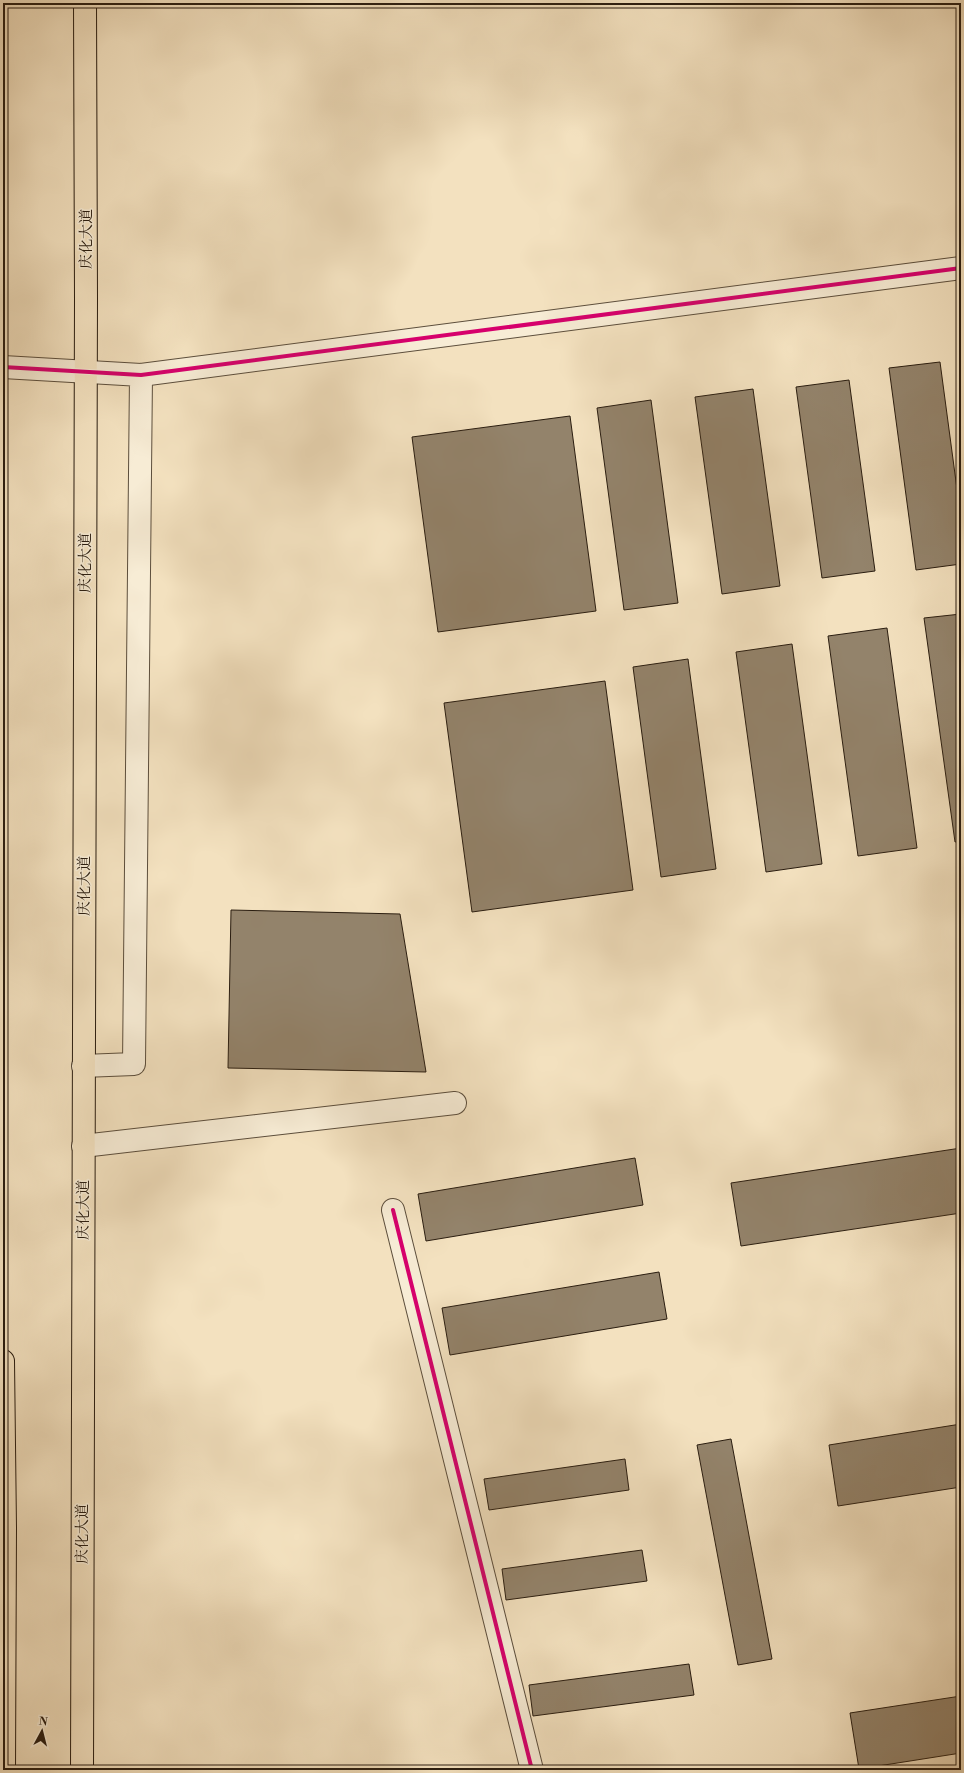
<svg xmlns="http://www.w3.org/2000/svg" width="964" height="1773" font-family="'Libre Bodoni','Noto Serif SC',serif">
  <rect width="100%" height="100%" fill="#f3e1bf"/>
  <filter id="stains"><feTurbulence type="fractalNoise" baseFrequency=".005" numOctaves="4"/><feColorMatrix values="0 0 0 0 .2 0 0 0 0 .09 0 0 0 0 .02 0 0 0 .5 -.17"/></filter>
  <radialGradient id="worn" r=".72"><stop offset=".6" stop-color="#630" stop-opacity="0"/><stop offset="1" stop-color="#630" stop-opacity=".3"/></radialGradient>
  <path fill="#93836b" stroke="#2a1d10" d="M 940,362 L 961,519 L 961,564 L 916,570 L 889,368 Z
    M 849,380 L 875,571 L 822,578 L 796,387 Z
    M 753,389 L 780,586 L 722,594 L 695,397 Z
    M 651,400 L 678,603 L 624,610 L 597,408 Z
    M 570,416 L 596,611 L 438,632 L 412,437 Z
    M 961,614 L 961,841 L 955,842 L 924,618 Z
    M 887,628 L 917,848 L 858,856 L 828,636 Z
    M 792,644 L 822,864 L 766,872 L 736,652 Z
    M 688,659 L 716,869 L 661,877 L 633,667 Z
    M 605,681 L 633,890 L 472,912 L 444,703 Z
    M 231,910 L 400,914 L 426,1072 L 228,1068 Z
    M 961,1148 L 961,1213 L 741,1246 L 731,1183 Z
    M 635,1158 L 643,1205 L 426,1241 L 418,1194 Z
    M 659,1272 L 667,1319 L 450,1355 L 442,1308 Z
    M 961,1424 L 961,1487 L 838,1506 L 829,1445 Z
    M 731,1439 L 772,1659 L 738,1665 L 697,1445 Z
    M 625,1459 L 629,1490 L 489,1510 L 484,1479 Z
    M 642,1550 L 647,1581 L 506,1600 L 502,1569 Z
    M 689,1664 L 694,1695 L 533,1716 L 529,1685 Z
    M 961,1696 L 961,1753 L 859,1769 L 850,1713 Z"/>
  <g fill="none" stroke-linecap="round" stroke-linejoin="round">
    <defs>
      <path id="minor" d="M 3,367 L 141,375 L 961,268
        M 83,1066 L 134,1064 L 141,375
        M 83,1146 L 455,1103
        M 393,1210 L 532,1770"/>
      <path id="highway" d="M 3,1361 L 5,1528 L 4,1770
        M 82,1770 L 86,298 L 85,3"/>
    </defs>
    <use href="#minor" stroke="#5c4e3c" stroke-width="24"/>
    <use href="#highway" stroke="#2a1d10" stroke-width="24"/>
    <use href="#minor" stroke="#f7ecd5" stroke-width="22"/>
    <use href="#highway" stroke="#f3e1bf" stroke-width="22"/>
    <defs>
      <path id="cycleway" d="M 3,367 L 141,375 L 961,268
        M 393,1210 L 532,1770"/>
    </defs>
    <use href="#cycleway" stroke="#f7ecd5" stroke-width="6"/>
    <use href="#cycleway" stroke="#d6006c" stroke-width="4"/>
  </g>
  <g text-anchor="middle" stroke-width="3" stroke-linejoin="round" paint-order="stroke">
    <g font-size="15" fill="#2a1d10" stroke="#f7ecd5">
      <text transform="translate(86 239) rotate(-90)" y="5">庆化大道</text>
      <text transform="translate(85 563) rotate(-90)" y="5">庆化大道</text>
      <text transform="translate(84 886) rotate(-90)" y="5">庆化大道</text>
      <text transform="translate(83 1210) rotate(-90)" y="5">庆化大道</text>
      <text transform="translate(82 1534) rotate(-90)" y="5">庆化大道</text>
    </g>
  </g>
  <rect width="964" height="1773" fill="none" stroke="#f3e1bf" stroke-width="16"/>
  <rect x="4" y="4" width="956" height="1765" fill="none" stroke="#2a1d10" stroke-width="2"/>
  <rect x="8" y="8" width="948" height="1757" fill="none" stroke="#2a1d10"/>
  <g transform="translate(42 1731) rotate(7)" stroke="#f7ecd5" stroke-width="3" paint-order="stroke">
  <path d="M0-3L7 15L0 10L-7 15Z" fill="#2a1d10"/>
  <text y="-6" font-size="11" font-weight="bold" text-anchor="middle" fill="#2a1d10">N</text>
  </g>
  <rect width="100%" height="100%" filter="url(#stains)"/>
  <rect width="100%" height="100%" fill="url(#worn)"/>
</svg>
